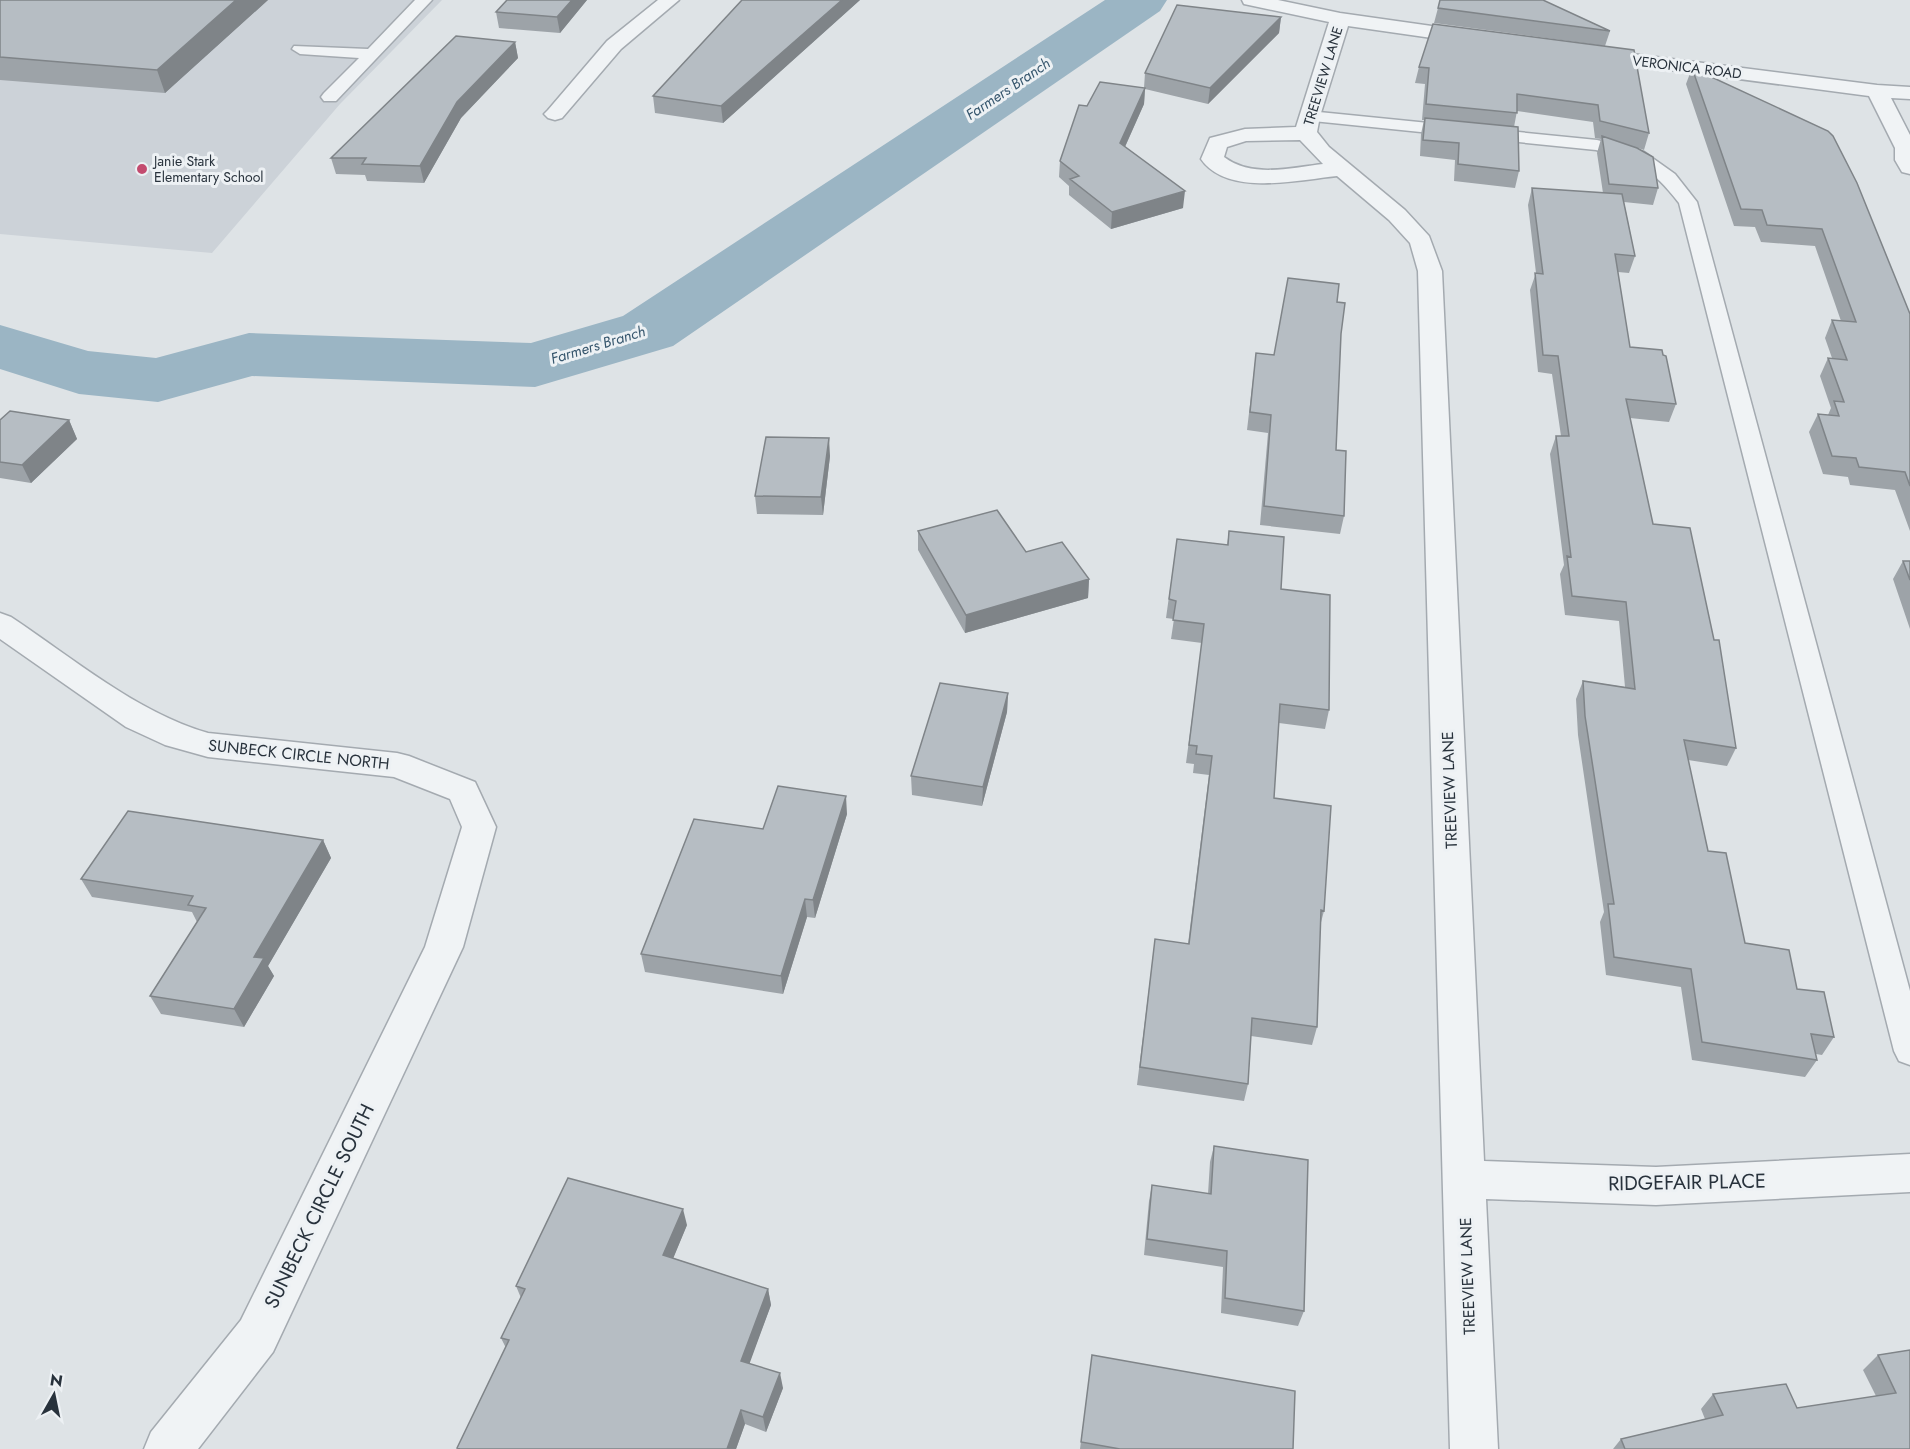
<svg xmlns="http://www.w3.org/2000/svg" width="1910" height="1449" font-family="Jost,sans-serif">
  <rect width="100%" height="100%" fill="#dee3e6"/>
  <path fill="#ccd2d8" d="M 0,0 L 442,0 L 340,104 L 212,253 L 0,234 Z"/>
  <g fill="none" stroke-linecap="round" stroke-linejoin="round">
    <path fill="#9bb5c4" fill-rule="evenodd" d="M 1105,0 L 1167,0 L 1160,11 L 673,346 L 535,387 L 252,376 L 158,402 L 79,394 L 0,369 L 0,325 L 88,351 L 156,358 L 249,333 L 531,343 L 623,316 Z"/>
    <defs>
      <path id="service" d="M 415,0 L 432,0 L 336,101 L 324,101 L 321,97 L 324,93 L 359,58 L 300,54 L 292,49 L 294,46 L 368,49 Z
        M 1309,111 L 1597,140 L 1644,152 L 1675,174 L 1697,202 L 1910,991 L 1910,1065 L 1899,1061 L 1894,1051 L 1679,203 C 1652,168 1637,161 1596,150 L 1303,120 L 1300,116 L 1303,112 Z"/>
      <path id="minor" d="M 658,0 L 679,0 L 621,49 L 562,118 L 555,120 L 548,118 L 544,114 L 548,110 L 607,41 Z
        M 1242,0 L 1278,0 L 1340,13 L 1474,32 L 1481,34 L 1484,38 L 1481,42 L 1474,44 L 1348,26 L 1320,116 L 1317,132 L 1329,147 L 1405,210 L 1429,236 L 1442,271 L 1484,1161 L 1656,1167 L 1910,1154 L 1910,1192 L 1656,1205 L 1486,1199 L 1498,1449 L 1450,1449 L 1418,271 L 1410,243 L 1389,220 L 1337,176 C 1298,180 1227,197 1201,159 L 1210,138 L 1245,129 L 1296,127 L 1329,22 L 1244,4 ZM 1300,140 L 1323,164 C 1290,168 1252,178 1224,157 L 1227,147 L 1246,141 Z
        M 1593,49 L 1877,85 L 1910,87 L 1910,99 L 1891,98 L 1910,135 L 1910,174 L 1902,172 L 1895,160 L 1895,148 L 1869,96 L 1586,59 L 1583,55 L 1586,51 Z
        M 0,613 L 11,617 C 73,658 136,712 208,733 L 397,753 L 409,756 L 475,782 L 496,827 L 463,947 L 273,1352 L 198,1449 L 144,1449 L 151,1432 L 241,1320 L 425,947 L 462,827 L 450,799 L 394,777 L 208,757 L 165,745 L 126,727 L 0,639 Z"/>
    </defs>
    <use href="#service" stroke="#a4aab0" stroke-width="3"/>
    <use href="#minor" stroke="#a4aab0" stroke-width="3"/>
    <use href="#service" fill="#f0f3f5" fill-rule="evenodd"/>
    <use href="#minor" fill="#f0f3f5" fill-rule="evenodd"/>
  </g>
  <path fill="#9da3a8" d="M 0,0 L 268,0 L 165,93 L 0,80 Z
    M 507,0 L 587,0 L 560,33 L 499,28 L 496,12 Z
    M 742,0 L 860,0 L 723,123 L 655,113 L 653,96 Z
    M 1438,8 L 1610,31 L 1605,46 L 1434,23 Z
    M 1281,17 L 1279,33 L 1208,104 L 1145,89 L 1144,104 L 1125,147 L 1183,208 L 1111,229 L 1069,195 L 1069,186 L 1059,177 L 1060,161 L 1087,106 L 1144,88 L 1145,73 Z
    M 515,42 L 518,58 L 461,118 L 424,183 L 367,181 L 365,175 L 336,174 L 331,158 Z
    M 1634,50 L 1649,133 L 1644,150 L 1638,148 L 1658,188 L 1653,205 L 1624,202 L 1635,256 L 1629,273 L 1618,272 L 1630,347 L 1663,355 L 1676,404 L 1669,422 L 1630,418 L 1653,524 L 1736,748 L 1727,766 L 1688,760 L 1708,851 L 1745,943 L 1797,989 L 1834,1037 L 1822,1055 L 1816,1054 L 1817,1060 L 1805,1077 L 1692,1060 L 1681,987 L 1606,975 L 1600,922 L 1604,912 L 1578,735 L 1576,699 L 1583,681 L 1625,687 L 1619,621 L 1565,615 L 1560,574 L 1564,565 L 1550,454 L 1556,436 L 1561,436 L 1552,374 L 1538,372 L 1530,290 L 1536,273 L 1528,205 L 1532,188 L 1603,193 L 1597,153 L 1601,139 L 1595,138 L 1593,122 L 1517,111 L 1514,127 L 1519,171 L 1515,188 L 1454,181 L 1455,160 L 1420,156 L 1421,134 L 1424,120 L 1422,120 L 1425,84 L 1415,83 L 1419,67 Z
    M 1692,68 L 1910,314 L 1910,531 L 1895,490 L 1850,485 L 1848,477 L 1823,474 L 1809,432 L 1818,414 L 1828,415 L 1831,408 L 1820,376 L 1828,358 L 1832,358 L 1825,338 L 1832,320 L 1841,321 L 1815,246 L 1761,242 L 1755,227 L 1734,226 L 1686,84 Z
    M 1337,302 L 1341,334 L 1336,450 L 1344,516 L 1340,534 L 1260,525 L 1268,433 L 1247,430 L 1256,353 L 1274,355 Z
    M 0,420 L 69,420 L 77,439 L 31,483 L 0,478 Z
    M 830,456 L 823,515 L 757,514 L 755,496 Z
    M 918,531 L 1026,552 L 1089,579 L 1088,598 L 965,633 L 918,550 Z
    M 1229,531 L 1281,589 L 1329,710 L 1325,729 L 1279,723 L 1274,798 L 1324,911 L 1320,926 L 1317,1027 L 1312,1045 L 1251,1036 L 1248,1084 L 1244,1101 L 1137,1085 L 1155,939 L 1188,944 L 1209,775 L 1193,773 L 1194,764 L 1186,763 L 1202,643 L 1171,639 L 1174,619 L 1166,618 L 1177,539 L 1227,545 Z
    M 1903,561 L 1910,561 L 1910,629 L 1893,579 Z
    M 1008,693 L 1007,712 L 982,806 L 912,795 L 911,776 Z
    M 847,814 L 815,918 L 807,917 L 783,994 L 645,972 L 641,954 L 763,829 Z
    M 323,840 L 331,858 L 268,966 L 274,976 L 244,1027 L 161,1014 L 150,996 L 197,922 L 192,912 L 92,897 L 81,879 Z
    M 1214,1146 L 1304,1311 L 1298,1326 L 1221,1313 L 1223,1267 L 1144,1255 L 1149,1201 L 1152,1185 L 1208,1194 L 1210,1162 Z
    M 687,1225 L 673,1258 L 768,1289 L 771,1305 L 749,1363 L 783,1388 L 766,1432 L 745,1424 L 736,1449 L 458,1449 L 457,1448 L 506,1348 L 501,1338 L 521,1298 L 516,1286 Z
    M 1910,1350 L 1910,1449 L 1613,1449 L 1621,1439 L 1705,1419 L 1701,1409 L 1713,1394 L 1797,1408 L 1876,1396 L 1863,1370 L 1878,1355 Z
    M 1092,1355 L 1293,1449 L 1080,1449 Z"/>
  <path fill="#7f8488" d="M 236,0 L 268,0 L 165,93 L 157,70 Z
    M 572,0 L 587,0 L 560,33 L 557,17 Z
    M 842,0 L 860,0 L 723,123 L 721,106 Z
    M 1281,17 L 1279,33 L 1208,104 L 1210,88 Z
    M 515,42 L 518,58 L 461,118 L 424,183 L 420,166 L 457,102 Z
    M 1145,88 L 1144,104 L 1119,160 L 1120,143 Z
    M 1185,191 L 1183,208 L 1111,229 L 1112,212 Z
    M 69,420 L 77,439 L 31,483 L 22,465 Z
    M 829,438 L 830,456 L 823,515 L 821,497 Z
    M 1089,579 L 1088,598 L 965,633 L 966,615 Z
    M 1008,693 L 1007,712 L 982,806 L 983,787 Z
    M 846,796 L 847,814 L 815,918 L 813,900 Z
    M 323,840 L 331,858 L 268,966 L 274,976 L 244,1027 L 234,1009 L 254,957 Z
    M 805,899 L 807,917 L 783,994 L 781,976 Z
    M 683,1209 L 687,1225 L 668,1271 L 663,1255 Z
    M 768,1289 L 771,1305 L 745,1376 L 741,1361 Z
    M 780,1373 L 783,1388 L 766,1432 L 763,1417 Z
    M 741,1410 L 745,1424 L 736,1449 L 727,1449 Z"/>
  <path fill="#b6bdc3" stroke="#7f8488" stroke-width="1.5" d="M 0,0 L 236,0 L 157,70 L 0,57 Z
    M 507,0 L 572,0 L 557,17 L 496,12 Z
    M 742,0 L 842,0 L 721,106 L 653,96 Z
    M 1440,0 L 1543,0 L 1610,31 L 1438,8 Z
    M 1177,5 L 1281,17 L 1210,88 L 1145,73 Z
    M 1433,24 L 1634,50 L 1649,133 L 1600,121 L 1598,105 L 1517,94 L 1517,113 L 1426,104 L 1429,68 L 1419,67 Z
    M 456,36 L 515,42 L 457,102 L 420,166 L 362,164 L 366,158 L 331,158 Z
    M 1692,68 L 1828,131 L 1833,136 L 1857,183 L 1910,314 L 1910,486 L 1905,472 L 1859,467 L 1856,458 L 1832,456 L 1818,414 L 1839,416 L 1834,401 L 1844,402 L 1828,358 L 1847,360 L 1832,320 L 1856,322 L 1822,229 L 1767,225 L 1762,210 L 1741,209 Z
    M 1100,82 L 1145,88 L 1120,143 L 1185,191 L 1112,212 L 1070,179 L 1079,176 L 1060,161 L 1079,105 L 1087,106 Z
    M 1425,118 L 1518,127 L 1519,171 L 1458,164 L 1459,143 L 1423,140 Z
    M 1602,136 L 1637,148 L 1653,157 L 1658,188 L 1609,184 Z
    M 1532,188 L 1622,194 L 1635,256 L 1615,254 L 1630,347 L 1662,350 L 1663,355 L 1666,356 L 1676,404 L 1626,399 L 1653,524 L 1690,528 L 1714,640 L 1719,640 L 1736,748 L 1684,740 L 1708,851 L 1726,853 L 1745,943 L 1789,950 L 1797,989 L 1824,992 L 1834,1037 L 1811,1034 L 1817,1060 L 1702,1042 L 1691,969 L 1614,957 L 1608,904 L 1614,904 L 1585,716 L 1583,681 L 1635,689 L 1626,602 L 1572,596 L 1567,556 L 1571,557 L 1556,436 L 1569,436 L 1558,356 L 1543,355 L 1535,273 L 1543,274 Z
    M 1288,278 L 1339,284 L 1337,302 L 1345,303 L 1341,334 L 1336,450 L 1346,451 L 1344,516 L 1264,506 L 1271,415 L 1250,412 L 1256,353 L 1274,355 Z
    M 10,411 L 69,420 L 22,465 L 0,462 L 0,420 Z
    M 766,437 L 829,438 L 821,497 L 755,496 Z
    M 997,510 L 1026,552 L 1062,542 L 1089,579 L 966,615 L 918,531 Z
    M 1229,531 L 1284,537 L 1281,589 L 1330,595 L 1329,710 L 1280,704 L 1274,798 L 1331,806 L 1324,911 L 1321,910 L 1317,1027 L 1252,1018 L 1248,1084 L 1140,1067 L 1155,939 L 1189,944 L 1212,756 L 1196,754 L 1197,746 L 1189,745 L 1204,624 L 1173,620 L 1176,601 L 1169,599 L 1177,539 L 1228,545 Z
    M 1903,561 L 1910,561 L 1910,580 Z
    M 940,683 L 1008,693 L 983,787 L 911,776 Z
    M 778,786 L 846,796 L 813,900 L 805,899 L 781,976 L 641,954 L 694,819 L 763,829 Z
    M 128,811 L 323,840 L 254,957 L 264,958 L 234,1009 L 150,996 L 206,908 L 188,905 L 193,896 L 81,879 Z
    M 1214,1146 L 1308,1160 L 1304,1311 L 1225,1298 L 1227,1251 L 1147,1239 L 1152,1185 L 1211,1194 Z
    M 568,1178 L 683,1209 L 663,1255 L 768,1289 L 741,1361 L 780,1373 L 763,1417 L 741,1410 L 727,1449 L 460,1449 L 457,1448 L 509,1340 L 501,1338 L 525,1289 L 516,1286 Z
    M 1910,1350 L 1910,1449 L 1625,1449 L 1621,1439 L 1723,1415 L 1713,1394 L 1786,1384 L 1797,1408 L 1896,1393 L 1878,1355 Z
    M 1092,1355 L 1295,1391 L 1293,1449 L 1120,1449 L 1081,1442 Z"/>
  <circle fill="#c34b6f" stroke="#edf1f4" stroke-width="2" cx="142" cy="169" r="6"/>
  <g text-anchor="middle" stroke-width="6" stroke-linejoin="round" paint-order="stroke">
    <g font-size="14" fill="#28323c" stroke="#edf1f4">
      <text transform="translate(1687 67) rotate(7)" y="5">VERONICA ROAD</text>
      <text transform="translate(1323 76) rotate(-73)" y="5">TREEVIEW LANE</text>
    </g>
    <g font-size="14" fill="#28323c" stroke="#edf1f4" text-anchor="start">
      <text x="154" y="166">Janie Stark<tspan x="154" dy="16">Elementary School</tspan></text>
    </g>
    <g font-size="15" font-style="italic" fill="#36566d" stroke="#edf1f4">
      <text transform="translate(1008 89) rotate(-34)" y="5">Farmers Branch</text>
      <text transform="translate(598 345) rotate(-17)" y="5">Farmers Branch</text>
    </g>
    <g font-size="16" fill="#28323c" stroke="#edf1f4">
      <text transform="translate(299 754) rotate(6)" y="6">SUNBECK CIRCLE NORTH</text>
      <text transform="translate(1449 790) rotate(-92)" y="6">TREEVIEW LANE</text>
      <text transform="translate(1467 1276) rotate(-92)" y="6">TREEVIEW LANE</text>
    </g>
    <g font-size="20" fill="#28323c" stroke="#edf1f4">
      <text transform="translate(1687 1182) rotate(-1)" y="7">RIDGEFAIR PLACE</text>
      <text transform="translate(319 1206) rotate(-64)" y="7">SUNBECK CIRCLE SOUTH</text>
    </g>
  </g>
  <g transform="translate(54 1395) rotate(9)" stroke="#edf1f4" stroke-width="4.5" paint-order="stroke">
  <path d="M0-4.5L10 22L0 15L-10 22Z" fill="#28323c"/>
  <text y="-9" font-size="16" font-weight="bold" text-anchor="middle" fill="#28323c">N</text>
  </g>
</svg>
